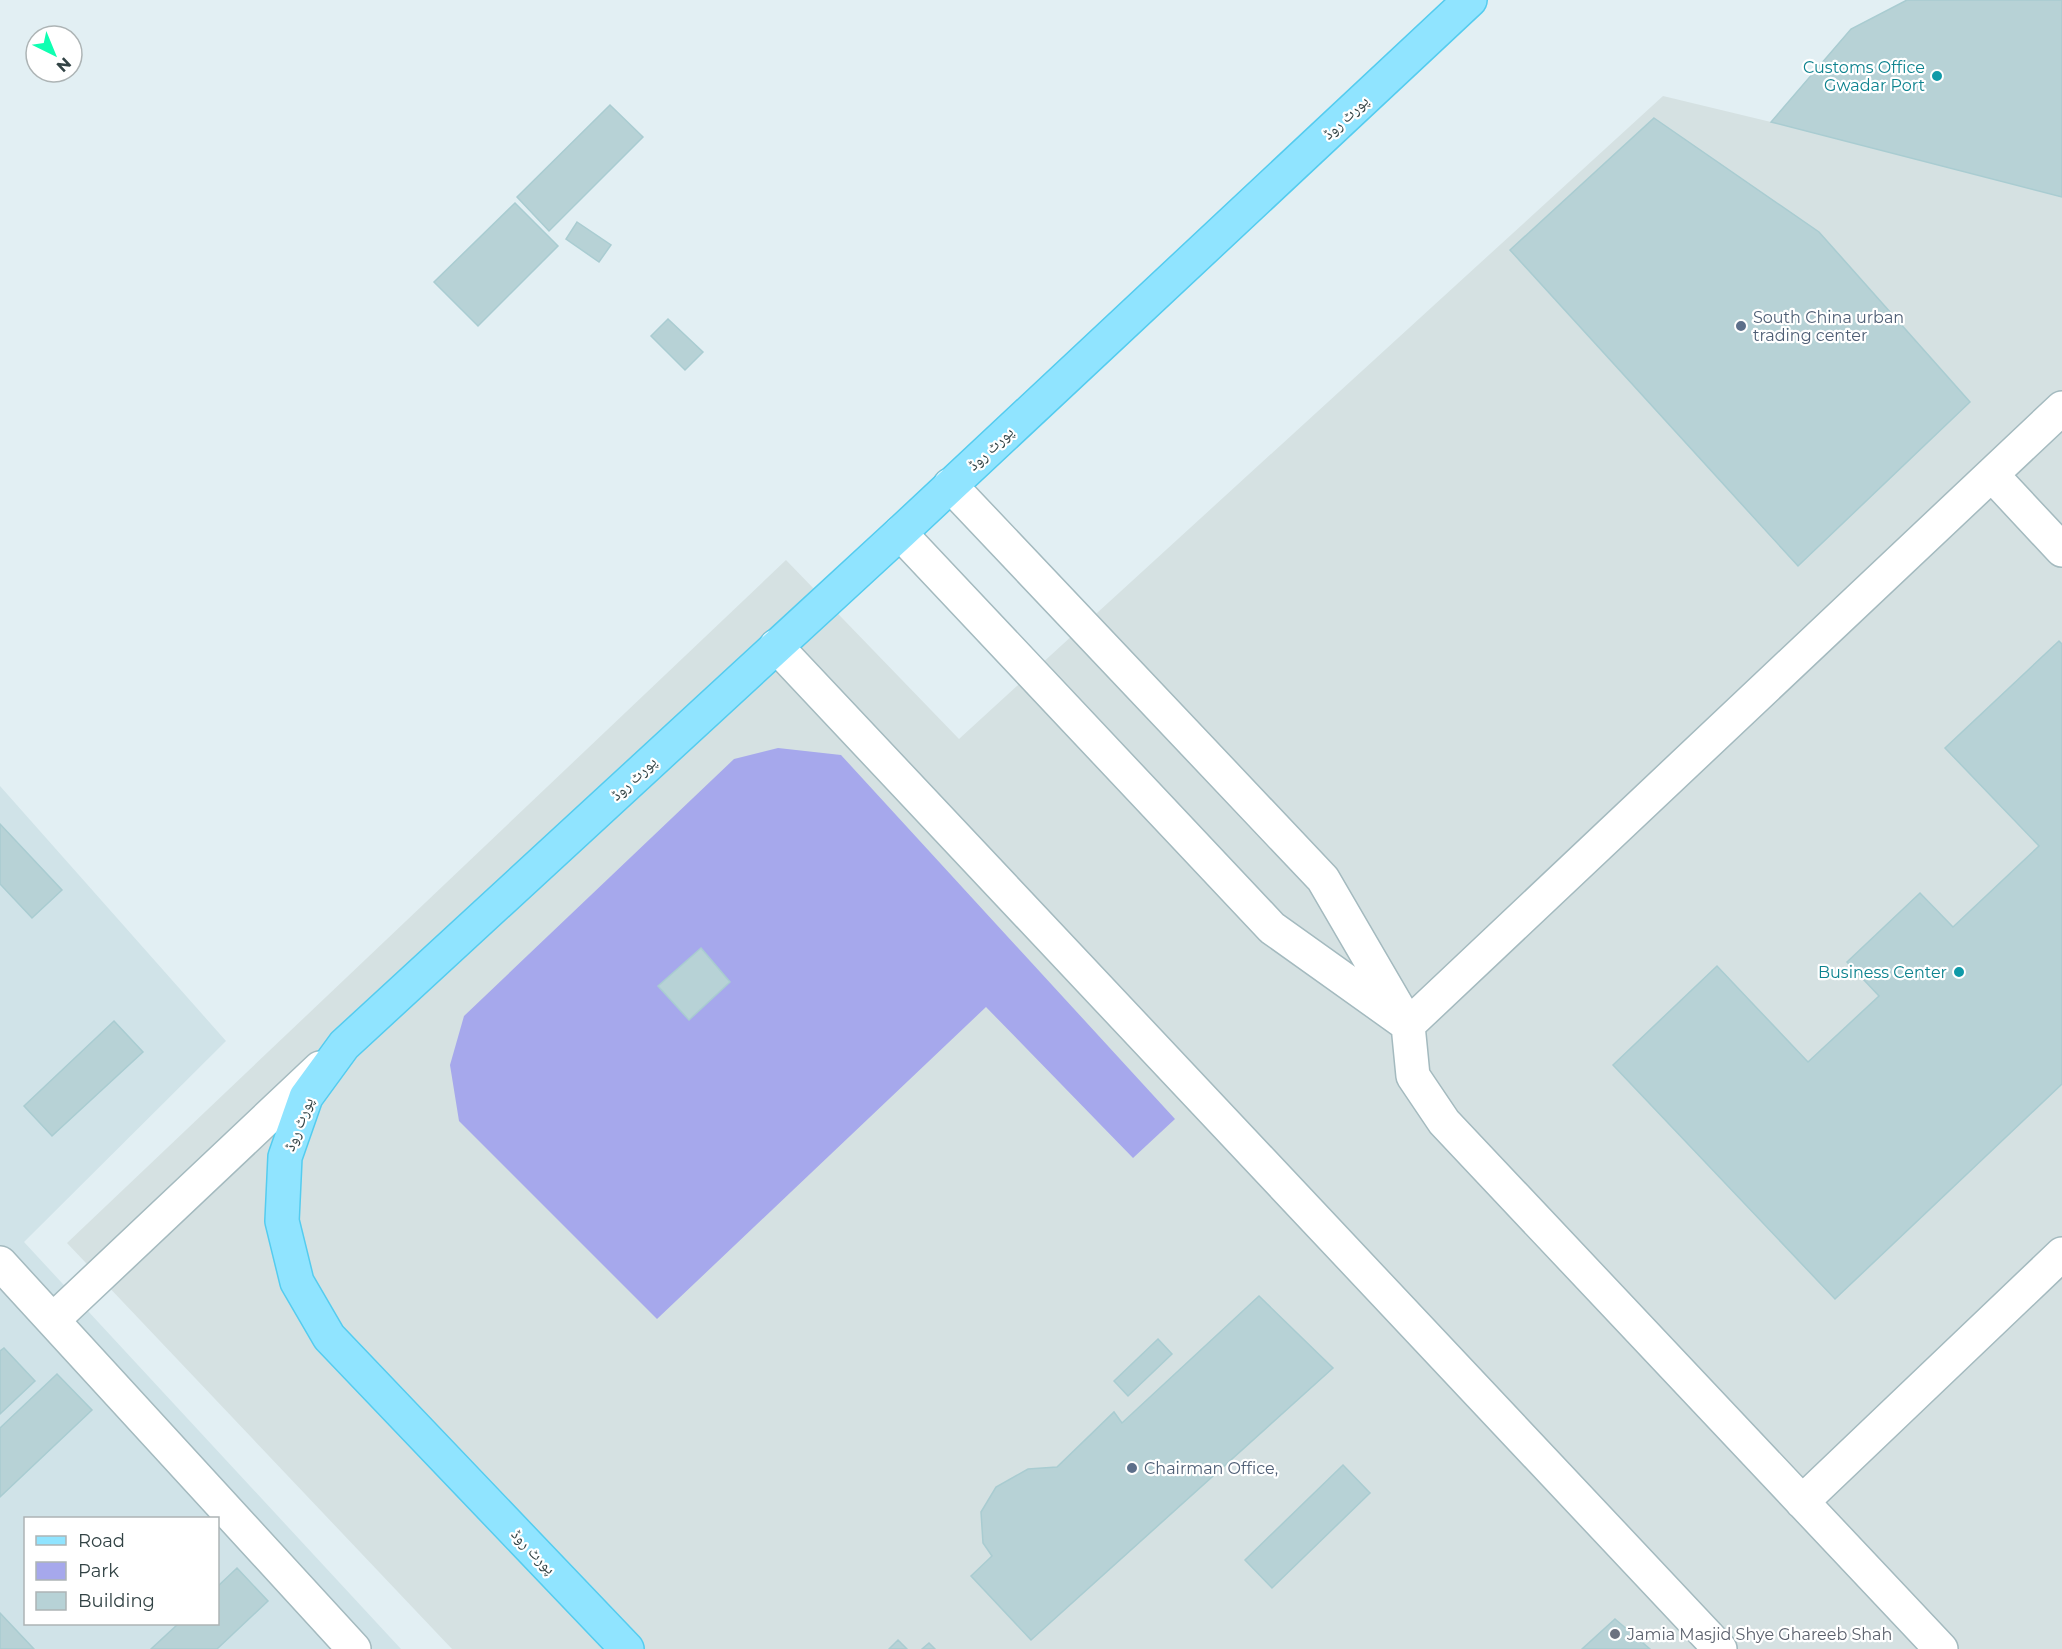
<svg xmlns="http://www.w3.org/2000/svg" width="2062" height="1649" font-family="Montserrat,'Noto Naskh Arabic',sans-serif">
  <rect width="100%" height="100%" fill="#e2eff3"/>
  <path fill="#d0e3e8" fill-rule="evenodd" d="M 0,786 L 226,1041 L 24,1242 L 401,1649 L 0,1649 ZM 26,1518 L 218,1518 L 218,1624 L 26,1624 Z"/>
  <path fill="#d5e1e2" d="M 2062,0 L 2062,1649 L 452,1649 L 67,1243 L 786,560 L 959,739 L 1663,96 L 1771,122 L 1851,29 Z"/>
  <path fill="#a6a8ec" d="M 778,748 L 841,755 L 1175,1119 L 1133,1158 L 986,1007 L 657,1319 L 459,1121 L 450,1065 L 464,1016 L 734,759 Z"/>
  <path fill="#b7d2d6" stroke="#a9ccd1" stroke-width="1.5" d="M 1907,0 L 2062,0 L 2062,197 L 1771,122 L 1851,29 Z
    M 610,105 L 643,137 L 549,231 L 517,197 Z
    M 1654,118 L 1819,232 L 1970,402 L 1798,566 L 1510,250 Z
    M 515,203 L 558,246 L 478,326 L 434,282 Z
    M 577,222 L 611,245 L 599,262 L 566,239 Z
    M 668,319 L 703,352 L 685,370 L 651,336 Z
    M 2059,641 L 2062,644 L 2062,1084 L 1835,1299 L 1613,1065 L 1717,966 L 1808,1062 L 1879,996 L 1847,962 L 1920,893 L 1953,927 L 2039,846 L 1945,748 Z
    M 0,824 L 62,890 L 32,918 L 0,884 Z
    M 701,948 L 730,982 L 689,1020 L 658,986 Z
    M 114,1021 L 143,1052 L 52,1136 L 24,1106 Z
    M 1259,1296 L 1333,1368 L 1031,1640 L 971,1576 L 992,1556 L 983,1543 L 981,1512 L 996,1487 L 1028,1469 L 1057,1467 L 1114,1412 L 1122,1423 Z
    M 1158,1339 L 1172,1354 L 1128,1396 L 1114,1381 Z
    M 4,1348 L 35,1381 L 0,1414 L 0,1351 Z
    M 57,1374 L 92,1410 L 0,1497 L 0,1428 Z
    M 1343,1465 L 1370,1493 L 1272,1588 L 1245,1560 Z
    M 237,1568 L 268,1601 L 217,1649 L 151,1649 L 178,1624 L 218,1624 L 218,1586 Z
    M 0,1613 L 34,1649 L 0,1649 Z
    M 1615,1619 L 1650,1649 L 1582,1649 Z
    M 898,1640 L 907,1649 L 889,1649 Z
    M 929,1643 L 935,1649 L 922,1649 Z"/>
  <g fill="none" stroke-linecap="round" stroke-linejoin="round">
    <defs>
      <path id="minor" d="M 1992,475 L 2062,550
        M 900,533 L 1272,928 L 1408,1025 L 1323,879 L 950,485
        M 776,646 L 1720,1649
        M 0,1263 L 354,1649
        M 53,1320 L 320,1068
        M 1802,1502 L 2062,1254
        M 1941,1649 L 1444,1122 L 1413,1076 L 1408,1025 L 2062,408"/>
      <path id="major" d="M 627,1649 L 329,1337 L 297,1282 L 282,1221 L 285,1157 L 306,1097 L 344,1045 L 900,533 L 1470,0"/>
    </defs>
    <use href="#minor" stroke="#a4babf" stroke-width="36"/>
    <use href="#major" stroke="#54ccef" stroke-width="36"/>
    <use href="#minor" stroke="#fff" stroke-width="33"/>
    <use href="#major" stroke="#90e4ff" stroke-width="33"/>
  </g>
  <g fill="#0f9aa8" stroke="#fff" stroke-width="2">
    <circle cx="1937" cy="76" r="6"/>
    <circle cx="1959" cy="972" r="6"/>
  </g>
  <g fill="#5c6f8a" stroke="#fff" stroke-width="2">
    <circle cx="1741" cy="326" r="6"/>
    <circle cx="1132" cy="1468" r="6"/>
  </g>
  <circle fill="#6b7280" stroke="#fff" stroke-width="2" cx="1615" cy="1634" r="6"/>
  <g text-anchor="middle" stroke-width="4.5" stroke-linejoin="round" paint-order="stroke">
    <g font-size="16" fill="#0d838f" stroke="#fff" text-anchor="end">
      <text x="1925" y="73">Customs Office<tspan x="1925" dy="18">Gwadar Port</tspan></text>
      <text x="1947" y="978">Business Center</text>
    </g>
    <g font-size="16" fill="#324345" stroke="#fff">
      <text transform="translate(1345 117) rotate(-43)" y="6">پورٹ روڈ</text>
      <text transform="translate(990 448) rotate(-43)" y="6">پورٹ روڈ</text>
      <text transform="translate(633 778) rotate(-43)" y="6">پورٹ روڈ</text>
      <text transform="translate(298 1124) rotate(-69)" y="6">پورٹ روڈ</text>
      <text transform="translate(534 1551) rotate(46)" y="6">پورٹ روڈ</text>
    </g>
    <g font-size="16" fill="#4e5e75" stroke="#fff" text-anchor="start">
      <text x="1753" y="323">South China urban<tspan x="1753" dy="18">trading center</tspan></text>
      <text x="1144" y="1474">Chairman Office,</text>
    </g>
    <g font-size="16" fill="#5b616d" stroke="#fff" text-anchor="start">
      <text x="1627" y="1640">Jamia Masjid Shye Ghareeb Shah</text>
    </g>
  </g>
  <rect x="24" y="1517" width="195" height="108" fill="#ffffff" stroke="#adb4b5" stroke-width="1.5"/>
  <rect x="36" y="1536" width="30" height="9" fill="#90e4ff" stroke="#adb4b5" stroke-width="1.5"/>
  <text x="78" y="1547" font-size="18" fill="#324345">Road</text>
  <rect x="36" y="1562" width="30" height="18" fill="#a6a8ec" stroke="#adb4b5" stroke-width="1.5"/>
  <text x="78" y="1577" font-size="18" fill="#324345">Park</text>
  <rect x="36" y="1592" width="30" height="18" fill="#b7d2d6" stroke="#adb4b5" stroke-width="1.5"/>
  <text x="78" y="1607" font-size="18" fill="#324345">Building</text>
  <g transform="translate(54 54) rotate(137)"><circle r="28" fill="#ffffff" stroke="#adb4b5" stroke-width="1.5"/>
  <path d="M0-4.5L10 22L0 15L-10 22Z" fill="#0effb1"/>
  <text y="-9" font-size="16" font-weight="bold" text-anchor="middle" fill="#324345">N</text>
  </g>
</svg>
